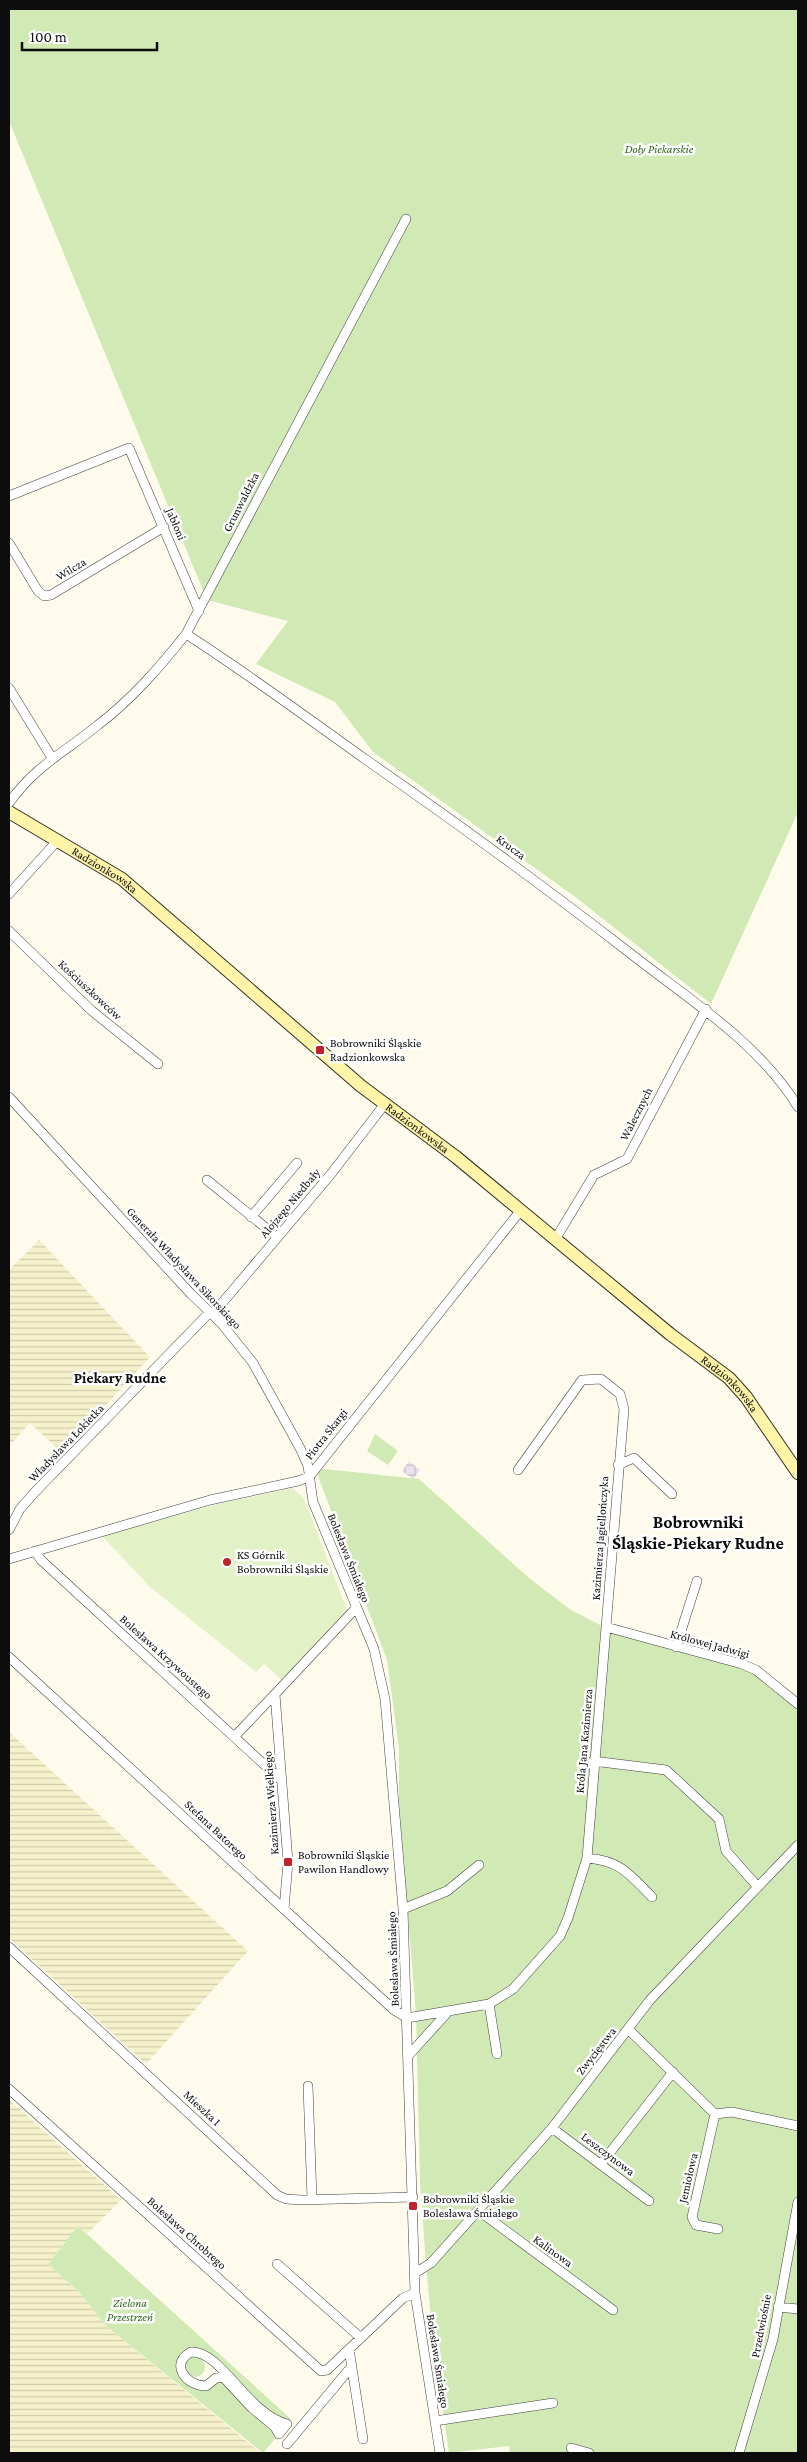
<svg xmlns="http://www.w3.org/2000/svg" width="807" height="2462" font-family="'Crimson Pro',serif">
  <defs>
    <pattern id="industrial-grid" width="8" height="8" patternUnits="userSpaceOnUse" patternTransform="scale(1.25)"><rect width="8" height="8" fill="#eae0ec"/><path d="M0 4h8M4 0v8" fill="none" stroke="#c8bfc9"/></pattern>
    <pattern id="farmland-rules" width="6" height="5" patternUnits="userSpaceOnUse" patternTransform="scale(1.25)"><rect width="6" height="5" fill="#f5f1cb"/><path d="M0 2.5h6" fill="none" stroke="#d1cdad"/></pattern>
  </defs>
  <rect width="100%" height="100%" fill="#fffbec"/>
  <path fill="url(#industrial-grid)" d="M 409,1461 L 420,1470 L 413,1479 L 402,1471 Z"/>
  <path fill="url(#farmland-rules)" d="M 39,1240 L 150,1357 L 62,1453 L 30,1423 L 9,1446 L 9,1270 Z
    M 9,1732 L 248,1951 L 146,2064 L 9,1938 Z
    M 9,2100 L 121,2200 L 87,2234 L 78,2226 L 48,2264 L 80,2293 L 105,2325 L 261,2453 L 9,2453 Z"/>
  <path fill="#d1eab5" d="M 9,9 L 798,9 L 798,812 L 711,1004 L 574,896 L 373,752 L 335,702 L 256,664 L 288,621 L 207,600 L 9,121 Z
    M 375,1434 L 398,1451 L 388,1465 L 367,1451 Z
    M 315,1468 L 419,1479 L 529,1578 L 571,1610 L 606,1628 L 754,1672 L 798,1704 L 798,2453 L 510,2453 L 509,2446 L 449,2453 L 433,2341 L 426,2265 L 420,2182 L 416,2015 L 399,1803 L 399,1749 L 387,1660 Z
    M 78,2226 L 291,2419 L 287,2424 L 277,2421 L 229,2376 L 195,2352 L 180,2368 L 196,2385 L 219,2376 L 279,2434 L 263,2453 L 105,2325 L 80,2293 L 48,2264 Z
    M185 2367a10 10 0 1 1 20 0a10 10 0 1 1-20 0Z"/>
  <path fill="#e3f1c7" d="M 292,1488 L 304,1498 L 347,1610 L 283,1681 L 264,1664 L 256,1672 L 150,1587 L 102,1536 L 210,1506 Z"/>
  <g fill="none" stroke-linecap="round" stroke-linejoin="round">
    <defs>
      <path id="street" d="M 9,496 L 129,448 L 199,611
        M 9,543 L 38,591 L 44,596 L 51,595 L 164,527
        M 186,634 C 247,673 306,717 365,759 C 454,821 541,884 626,950 C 685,997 758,1041 798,1107
        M 9,688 L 52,758
        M 9,803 C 35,766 65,752 98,725 C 132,699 159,668 186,634 L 406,219
        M 9,894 L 58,840
        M 9,931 L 92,1011 L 158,1064
        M 9,1097 L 191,1294 L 221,1323 L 253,1363 L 300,1448 L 308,1466 L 313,1502 L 374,1649 L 385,1699 L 403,1909 L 415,2293 L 440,2453
        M 207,1180 L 277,1237
        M 251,1217 L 297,1163
        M 556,1238 L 594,1175 L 627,1159 L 706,1009
        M 212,1315 L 331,1174 L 384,1105
        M 618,1465 L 634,1458 L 672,1494
        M 9,1530 L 20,1509 L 34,1493 L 210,1312
        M 35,1551 L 41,1560 L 281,1780
        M 9,1559 L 210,1500 L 298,1481 L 309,1477 L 521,1210
        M 606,1627 L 742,1664 L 756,1670 L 798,1704
        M 676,1647 L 697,1581
        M 9,1657 L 394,2010 L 407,2018
        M 235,1736 L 275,1694
        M 593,1761 L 666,1770 L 719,1819 L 726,1851 L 758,1887
        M 587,1858 C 621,1861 629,1874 652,1897
        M 284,1909 L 288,1862 L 275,1694 L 356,1608
        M 403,1909 L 447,1891 L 479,1865
        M 9,1947 L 277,2195 L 286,2199 L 301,2200 L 413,2197
        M 489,2004 L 497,2054
        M 407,2018 L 489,2004 L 513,1989 L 560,1936 L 568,1918 L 587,1858 L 624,1409 L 620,1394 L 601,1379 L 582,1380 L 518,1470
        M 628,2029 L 715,2114 L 692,2217 L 696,2225 L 718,2229
        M 408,2056 L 447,2013
        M 308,2086 L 312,2199
        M 9,2089 L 321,2371 L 327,2370 L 403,2298 L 415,2293
        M 715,2114 L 732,2112 L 798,2126
        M 552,2128 L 649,2201
        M 601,2164 L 673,2072
        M 479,2211 L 613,2310
        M 277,2264 L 361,2338
        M 415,2273 L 431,2263 L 552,2128 L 650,2000 L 798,1845
        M 778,2307 L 798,2309
        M 349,2349 L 363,2439
        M 191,2352 C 221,2350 247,2414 287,2424 L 279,2434 L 275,2427 L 252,2408 L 223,2377 L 216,2378 L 206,2386 C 186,2386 169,2364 191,2352 Z
        M 435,2421 L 553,2403
        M 287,2444 L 352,2366
        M 571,2448 L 589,2453
        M 739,2453 L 773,2339 L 798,2202"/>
      <g id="secondary">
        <path id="s1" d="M 9,812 L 122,879 L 361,1086 L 456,1157 L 670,1334 L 729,1378 L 746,1397 L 798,1473"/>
      </g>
    </defs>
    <use href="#street" stroke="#3f3f3f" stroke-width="10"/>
    <use href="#secondary" stroke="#2e2e2e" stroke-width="14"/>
    <use href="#street" stroke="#fff" stroke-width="9"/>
    <use href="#secondary" stroke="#fff4a7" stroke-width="12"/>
  </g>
  <g fill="#c0212b" stroke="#fff" stroke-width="2">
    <rect x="315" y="1045" width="10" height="10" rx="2.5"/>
    <circle cx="227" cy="1562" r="5"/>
    <rect x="283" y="1857" width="10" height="10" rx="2.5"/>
    <rect x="408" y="2201" width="10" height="10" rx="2.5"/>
  </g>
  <g text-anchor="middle" stroke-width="5" stroke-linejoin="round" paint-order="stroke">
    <g font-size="12" font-style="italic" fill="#2c651b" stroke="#fff">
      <text x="659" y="153">Doły Piekarskie</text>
      <text x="130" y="2307">Zielona<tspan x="130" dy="14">Przestrzeń</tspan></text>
    </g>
    <g font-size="12" fill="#0c0c0c" stroke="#fff">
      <text transform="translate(241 502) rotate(-63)" y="4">Grunwaldzka</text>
      <text transform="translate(176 524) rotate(67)" y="4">Jabłoni</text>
      <text transform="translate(71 569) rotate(-31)" y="4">Wilcza</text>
      <text transform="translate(511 847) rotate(36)" y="4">Krucza</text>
      <text dy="4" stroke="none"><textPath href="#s1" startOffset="112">Radzionkowska</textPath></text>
      <text transform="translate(90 990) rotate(43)" y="4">Kościuszkowców</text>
      <text transform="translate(636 1114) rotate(-63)" y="4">Walecznych</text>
      <text dy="4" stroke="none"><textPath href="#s1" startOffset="518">Radzionkowska</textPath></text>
      <text transform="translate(290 1203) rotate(-50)" y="4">Alojzego Niedbały</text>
      <text transform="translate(184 1268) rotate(47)" y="4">Generała Władysława Sikorskiego</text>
      <text dy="4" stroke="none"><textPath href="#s1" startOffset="922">Radzionkowska</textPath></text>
      <text transform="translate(326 1434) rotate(-52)" y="4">Piotra Skargi</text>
      <text transform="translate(66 1443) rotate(-46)" y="4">Władysława Łokietka</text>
      <text transform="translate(600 1538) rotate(-86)" y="4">Kazimierza Jagiellończyka</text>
      <text transform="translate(349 1558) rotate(68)" y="4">Bolesława Śmiałego</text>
      <text transform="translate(710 1644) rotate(15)" y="4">Królowej Jadwigi</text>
      <text transform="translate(166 1657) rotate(42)" y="4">Bolesława Krzywoustego</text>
      <text transform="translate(584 1741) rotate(-85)" y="4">Króla Jana Kazimierza</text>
      <text transform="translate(271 1803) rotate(-94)" y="4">Kazimierza Wielkiego</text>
      <text transform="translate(216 1830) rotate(43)" y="4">Stefana Batorego</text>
      <text transform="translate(393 1959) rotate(-92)" y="4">Bolesława Śmiałego</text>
      <text transform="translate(596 2051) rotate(-52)" y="4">Zwycięstwa</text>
      <text transform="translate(202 2108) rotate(43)" y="4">Mieszka I</text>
      <text transform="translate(608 2154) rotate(37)" y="4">Leszczynowa</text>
      <text transform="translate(688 2178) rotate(-77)" y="4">Jemiołowa</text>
      <text transform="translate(187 2233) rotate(42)" y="4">Bolesława Chrobrego</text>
      <text transform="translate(553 2251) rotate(36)" y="4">Kalinowa</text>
      <text transform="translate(761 2326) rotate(-79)" y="4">Przedwiośnie</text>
      <text transform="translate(438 2361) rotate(81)" y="4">Bolesława Śmiałego</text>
    </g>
    <g font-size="12" fill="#0c0c0c" stroke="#fff" text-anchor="start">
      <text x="330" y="1047">Bobrowniki Śląskie<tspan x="330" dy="14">Radzionkowska</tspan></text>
      <text x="237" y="1559">KS Górnik<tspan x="237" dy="14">Bobrowniki Śląskie</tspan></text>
      <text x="298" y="1859">Bobrowniki Śląskie<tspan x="298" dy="14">Pawilon Handlowy</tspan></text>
      <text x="423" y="2203">Bobrowniki Śląskie<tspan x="423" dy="14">Bolesława Śmiałego</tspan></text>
    </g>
    <g font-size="15" font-weight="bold" fill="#0c0c0c" stroke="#fff">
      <text x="120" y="1383">Piekary Rudne</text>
    </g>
    <g font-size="18" font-weight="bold" fill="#0c0c0c" stroke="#fff">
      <text x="698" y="1528">Bobrowniki<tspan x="698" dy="21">Śląskie-Piekary Rudne</tspan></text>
    </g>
  </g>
  <rect width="807" height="2462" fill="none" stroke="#0c0c0c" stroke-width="20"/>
  <path d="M22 42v8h135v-8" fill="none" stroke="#0c0c0c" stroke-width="2.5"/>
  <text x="30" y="42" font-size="15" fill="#0c0c0c" stroke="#ffffff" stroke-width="4" paint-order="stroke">100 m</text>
</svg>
